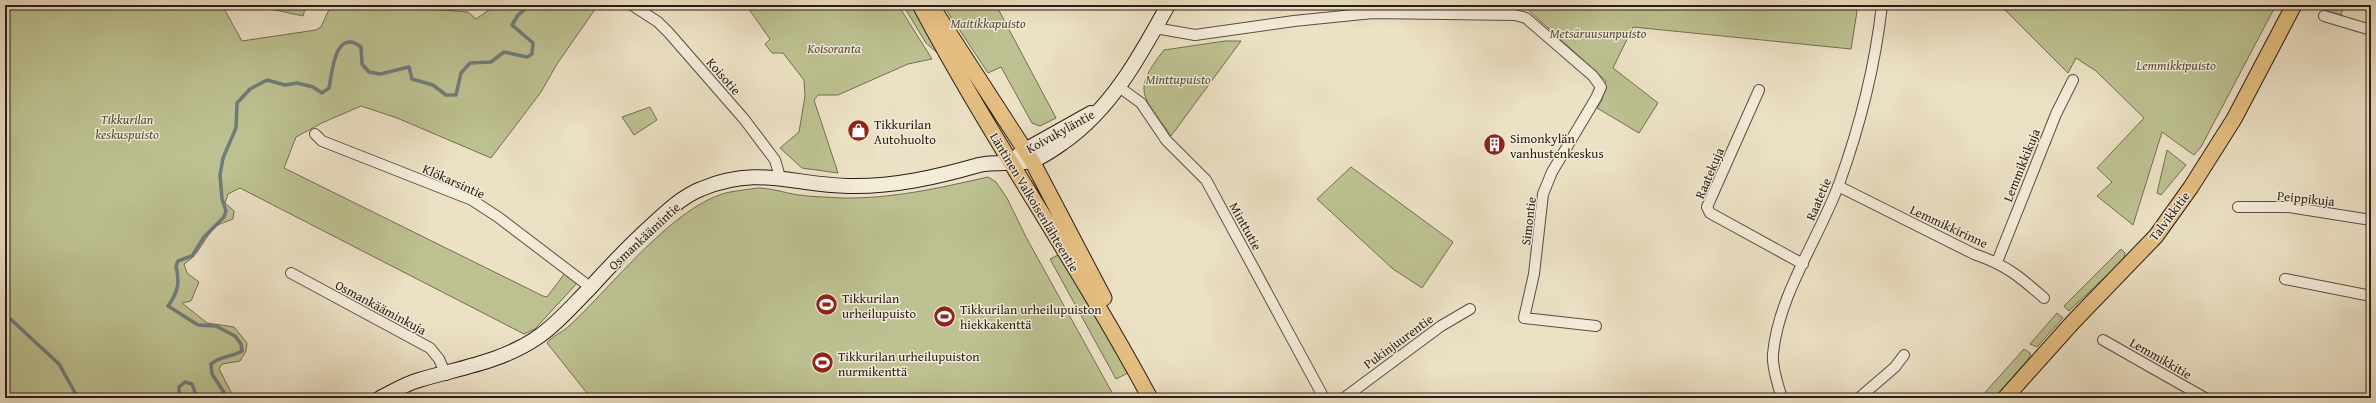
<svg xmlns="http://www.w3.org/2000/svg" width="2376" height="403" font-family="'Gentium Book Plus',serif">
  <rect width="100%" height="100%" fill="#ece1c5"/>
  <filter id="stains"><feTurbulence type="fractalNoise" baseFrequency=".005" numOctaves="4"/><feColorMatrix values="0 0 0 0 .2 0 0 0 0 .09 0 0 0 0 .02 0 0 0 .5 -.17"/></filter>
  <radialGradient id="worn" r=".72"><stop offset=".6" stop-color="#630" stop-opacity="0"/><stop offset="1" stop-color="#630" stop-opacity=".3"/></radialGradient>
  <path fill="#bdc191" stroke="#746e54" d="M 5,5 L 222,5 L 242,41 L 316,30 L 321,27 L 331,5 L 430,5 L 430,9 L 468,12 L 476,19 L 495,6 L 493,5 L 598,5 L 557,64 L 541,92 L 491,158 L 397,118 L 361,106 L 322,123 L 296,137 L 284,168 L 543,296 L 547,297 L 565,273 L 578,282 L 535,329 L 524,334 L 240,188 L 228,194 L 225,203 L 234,211 L 233,219 C 228,221 222,223 218,225 C 203,237 201,254 184,264 L 187,273 L 199,282 L 191,301 L 182,303 L 207,323 L 234,327 L 247,343 L 246,351 L 240,361 L 222,364 L 219,369 L 231,392 L 228,398 L 5,398 Z
    M 267,5 L 306,5 L 303,16 L 266,8 Z
    M 746,5 L 898,5 L 932,59 L 908,64 L 838,95 L 818,95 L 814,100 L 838,173 L 802,168 L 780,148 L 799,132 L 805,96 L 804,80 L 783,53 L 772,53 L 765,44 L 770,39 Z
    M 903,5 L 914,5 L 941,56 L 926,43 Z
    M 943,5 L 996,5 L 1056,118 L 1040,126 L 1032,123 L 1001,67 L 988,73 Z
    M 1586,5 L 1858,5 L 1851,49 L 1633,27 L 1613,68 L 1658,103 L 1639,133 L 1597,108 L 1602,100 L 1606,81 L 1524,6 L 1580,7 Z
    M 2000,5 L 2276,5 L 2201,147 L 2194,155 L 2162,132 L 2133,225 L 2097,196 L 2112,182 L 2097,168 L 2144,118 L 2096,71 L 2076,58 L 2068,73 Z
    M 2313,5 L 2344,5 L 2341,15 L 2315,7 Z
    M 1225,41 L 1241,41 L 1171,136 C 1144,96 1130,93 1164,50 Z
    M 650,107 L 657,120 L 634,135 L 622,117 Z
    M 2167,150 L 2186,165 L 2161,195 L 2157,193 Z
    M 1351,167 L 1453,242 L 1422,288 L 1393,269 L 1317,199 Z
    M 988,177 L 996,182 L 1007,198 L 1026,237 L 1115,398 L 591,398 L 547,343 C 553,335 562,333 569,326 C 610,289 675,203 730,192 C 739,191 748,189 757,188 C 771,188 785,193 799,195 C 813,197 827,197 841,198 C 892,199 939,188 988,177 Z
    M 2121,249 L 2125,253 L 2124,259 L 2069,311 L 2064,306 Z
    M 1060,254 L 1128,373 L 1116,379 L 1050,259 Z
    M 2057,313 L 2063,318 L 2037,347 L 2030,344 Z
    M 2024,349 L 2031,354 L 2029,358 L 1995,398 L 1980,398 Z"/>
  <g fill="none" stroke-linecap="round" stroke-linejoin="round">
    <path stroke="#707b7c" stroke-width="3.5" d="M 5,314 L 59,364 L 78,398
      M 179,398 L 179,387 L 185,382 L 192,384 L 197,398
      M 224,398 L 225,394 L 212,374 L 211,364 C 220,356 232,357 242,351 L 241,344 L 235,336 L 216,326 L 198,325 L 168,306 C 178,292 180,283 176,266 L 178,261 L 192,256 L 204,237 L 224,217 L 226,211 L 222,199 L 220,175 L 223,158 L 236,128 L 237,103 L 250,89 L 267,80 L 285,85 L 297,83 L 313,87 L 322,93 L 329,88 C 332,73 335,27 361,47 L 362,64 L 369,72 L 380,74 L 409,67 L 412,79 L 433,85 L 446,95 L 456,95 L 461,73 L 470,63 L 491,62 L 504,52 L 527,57 L 532,54 L 533,43 L 512,25 L 518,15 L 530,5"/>
    <defs>
      <path id="street" d="M 632,5 L 658,22 L 669,33 L 744,119 L 775,160 L 780,177
        M 2324,16 L 2371,30
        M 1155,28 L 1195,35 L 1294,21 L 1373,13 L 1515,15 L 1526,18 L 1593,76 L 1601,87 L 1596,98 L 1552,172 L 1543,194 L 1534,274 L 1524,318 L 1596,326
        M 1119,87 L 1141,103 L 1166,140 L 1206,180 L 1324,398
        M 1759,90 L 1707,207 L 1710,213 L 1803,264
        M 315,134 L 322,141 L 472,200 L 498,217 L 590,287
        M 1838,186 L 1974,254 C 2006,265 2019,276 2044,298
        M 2238,207 L 2289,207 L 2371,220
        M 1997,262 L 2056,114 L 2073,80
        M 291,273 L 430,348 L 439,359 L 446,375
        M 2285,279 L 2371,296
        M 2103,340 L 2205,398
        M 1344,398 L 1441,326 L 1470,309
        M 1782,398 C 1778,386 1772,366 1773,354 C 1778,296 1819,238 1839,184 C 1860,126 1875,67 1882,5
        M 1859,398 L 1895,367 L 1904,355"/>
      <path id="secondary" d="M 1016,157 L 1025,150 L 1091,113
        M 380,398 C 392,392 405,384 419,380 C 459,368 502,362 538,337 C 557,324 572,306 589,289 C 609,267 630,245 652,225 C 666,212 683,196 701,189 C 758,165 793,185 849,186 C 894,187 937,177 979,165 C 996,161 1014,165 1031,161 C 1042,158 1054,149 1064,142 C 1112,108 1140,56 1168,5"/>
      <path id="primary" d="M 920,5 C 991,139 1078,264 1150,398
        M 931,5 L 1032,161 L 1104,298
        M 2005,398 L 2073,322 L 2156,236 L 2191,187 L 2234,119 L 2294,5"/>
    </defs>
    <use href="#street" stroke="#5a4d42" stroke-width="12"/>
    <use href="#secondary" stroke="#2a1c16" stroke-width="16"/>
    <use href="#primary" stroke="#2a1c16" stroke-width="17"/>
    <use href="#street" stroke="#f3ecd9" stroke-width="10"/>
    <use href="#secondary" stroke="#f3ecd9" stroke-width="14"/>
    <use href="#primary" stroke="#e6c082" stroke-width="15"/>
  </g>
  <defs>
    <symbol id="shop-disc" viewBox="-11 -11 22 22"><circle r="9.5" fill="#8f2418" stroke="#f3ecd9"/><path d="M-5-2.5h2.3a2.7 3.5 0 0 1 5.4 0H5L5.5 6h-11ZM-1.5-2.5h3a1.5 2.3 0 0 0-3 0Z" fill="#fff"/></symbol>
    <symbol id="building-disc" viewBox="-11 -11 22 22"><circle r="9.5" fill="#8f2418" stroke="#f3ecd9"/><path d="M-4-6H4V6H1V3H-1V6H-4ZM-2.5-4.3h1.7v1.8h-1.7ZM.8-4.3h1.7v1.8H.8ZM-2.5-1h1.7V.8h-1.7ZM.8-1h1.7V.8H.8Z" fill="#fff"/></symbol>
    <symbol id="stadium-disc" viewBox="-11 -11 22 22"><circle r="9.5" fill="#8f2418" stroke="#f3ecd9"/><path d="M0-5a6.5 5 0 1 0 0 10a6.5 5 0 1 0 0-10ZM-3.5-1.8h7v3.6h-7Z" fill="#fff"/></symbol>
  </defs>
  <g fill-rule="evenodd">
    <use href="#shop-disc" x="846" y="118" width="25" height="25"/>
    <use href="#building-disc" x="1482" y="132" width="25" height="25"/>
    <use href="#stadium-disc" x="814" y="292" width="25" height="25"/>
    <use href="#stadium-disc" x="932" y="304" width="25" height="25"/>
    <use href="#stadium-disc" x="810" y="350" width="25" height="25"/>
  </g>
  <g text-anchor="middle" stroke-width="3" stroke-linejoin="round" paint-order="stroke">
    <g font-size="13" font-style="italic" fill="#564e3b" stroke="#f3ecd9">
      <text x="988" y="28">Maitikkapuisto</text>
      <text x="1598" y="38">Metsäruusunpuisto</text>
      <text x="834" y="53">Koisoranta</text>
      <text x="2176" y="70">Lemmikkipuisto</text>
      <text x="1178" y="84">Minttupuisto</text>
      <text x="127" y="124">Tikkurilan<tspan x="127" dy="15">keskuspuisto</tspan></text>
    </g>
    <g font-size="13" fill="#2a1c16" stroke="#f3ecd9">
      <text transform="translate(724 76) rotate(49)" y="5">Koisotie</text>
      <text transform="translate(1060 131) rotate(-29)" y="5">Koivukyläntie</text>
      <text transform="translate(2021 165) rotate(-68)" y="5">Lemmikkikuja</text>
      <text transform="translate(1709 173) rotate(-67)" y="5">Raatekuja</text>
      <text transform="translate(454 181) rotate(24)" y="5">Klökarsintie</text>
      <text transform="translate(2306 198) rotate(6)" y="5">Peippikuja</text>
      <text transform="translate(1818 199) rotate(-67)" y="5">Raatetie</text>
      <text transform="translate(1035 202) rotate(59)" y="5">Läntinen Valkoisenlähteentie</text>
      <text transform="translate(2169 216) rotate(-53)" y="5">Talvikkitie</text>
      <text transform="translate(1528 221) rotate(-83)" y="5">Simontie</text>
      <text transform="translate(1246 226) rotate(61)" y="5">Minttutie</text>
      <text transform="translate(1949 226) rotate(25)" y="5">Lemmikkirinne</text>
      <text transform="translate(644 236) rotate(-43)" y="5">Osmankäämintie</text>
      <text transform="translate(381 307) rotate(28)" y="5">Osmankääminkuja</text>
      <text transform="translate(1398 341) rotate(-36)" y="5">Pukinjuurentie</text>
      <text transform="translate(2161 358) rotate(30)" y="5">Lemmikkitie</text>
    </g>
    <g font-size="13" fill="#2a1c16" stroke="#f3ecd9" text-anchor="start">
      <text x="874" y="129">Tikkurilan<tspan x="874" dy="15">Autohuolto</tspan></text>
      <text x="1510" y="143">Simonkylän<tspan x="1510" dy="15">vanhustenkeskus</tspan></text>
      <text x="842" y="303">Tikkurilan<tspan x="842" dy="15">urheilupuisto</tspan></text>
      <text x="960" y="314">Tikkurilan urheilupuiston<tspan x="960" dy="15">hiekkakenttä</tspan></text>
      <text x="838" y="361">Tikkurilan urheilupuiston<tspan x="838" dy="15">nurmikenttä</tspan></text>
    </g>
  </g>
  <rect width="2376" height="403" fill="none" stroke="#ece1c5" stroke-width="20"/>
  <rect x="6" y="6" width="2364" height="391" fill="none" stroke="#2a1c16" stroke-width="2"/>
  <rect x="10" y="10" width="2356" height="383" fill="none" stroke="#2a1c16"/>
  <rect width="100%" height="100%" filter="url(#stains)"/>
  <rect width="100%" height="100%" fill="url(#worn)"/>
</svg>
